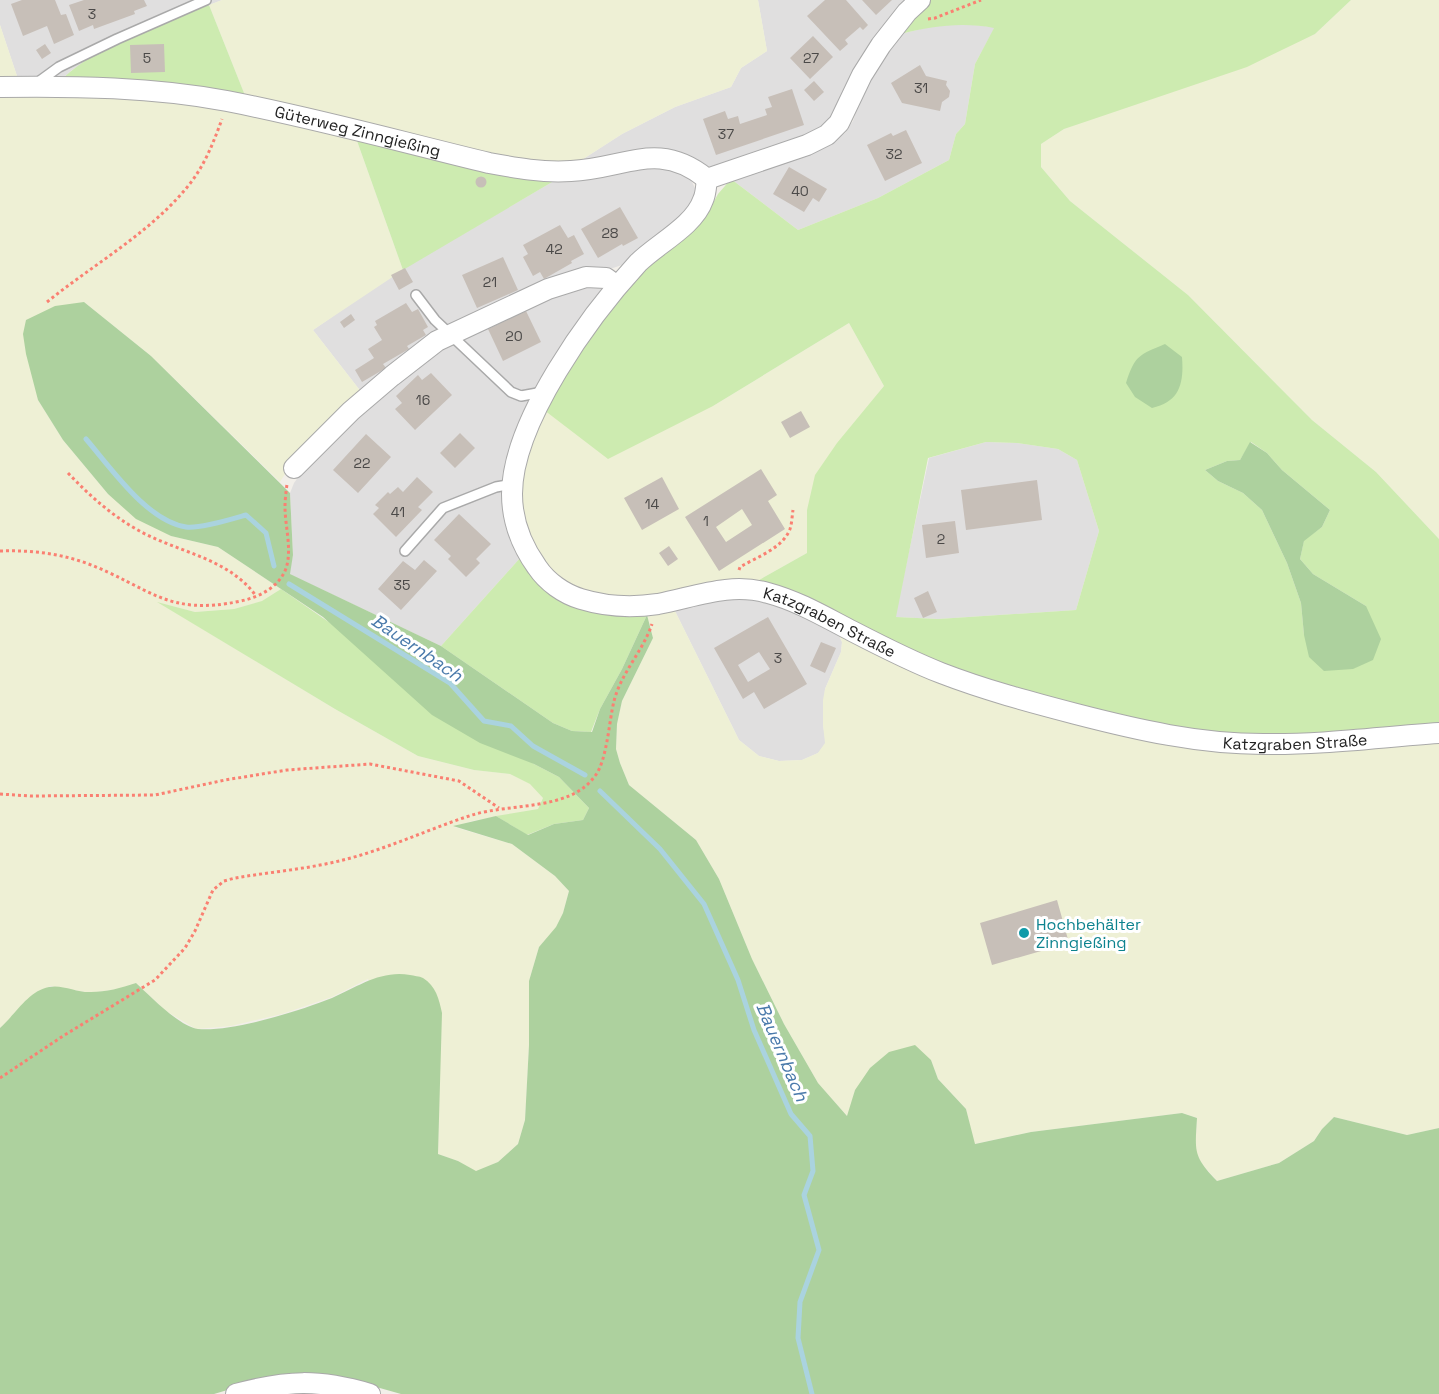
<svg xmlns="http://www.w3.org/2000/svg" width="1439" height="1394" font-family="'Space Grotesk',sans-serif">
  <rect width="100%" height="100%" fill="#f2efe9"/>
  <path fill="#e0dfdf" d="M 0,0 L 222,0 L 136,34 L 72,70 L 62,79 L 18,79 L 0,25 Z
    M 758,0 L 910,0 L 824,132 L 717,168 L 707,166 L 677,151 L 655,150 L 577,163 L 622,134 L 675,107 L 731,87 L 741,68 L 767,51 Z
    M 963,24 L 995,27 L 975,64 L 965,124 L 956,134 L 949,160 L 878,198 L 798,230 L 731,179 L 833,142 L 845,133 L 853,121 L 861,98 L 876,67 L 901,34 L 932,26 Z
    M 674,166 L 690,178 L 695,188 L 695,198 L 690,207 L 637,254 L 622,265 L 610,269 L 559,279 L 362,393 L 313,330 L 391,276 L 559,178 L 637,167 Z
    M 597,285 L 601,289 L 601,295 L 549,370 L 527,406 L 510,456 L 521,557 L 441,646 L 289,574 L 293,555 L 290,493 L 294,483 L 302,472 L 391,385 L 439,348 L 559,291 Z
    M 986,442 L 1017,443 L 1058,449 L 1077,460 L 1099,531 L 1076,610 L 938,619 L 895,617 L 929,458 Z
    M 725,595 L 776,600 L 838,633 L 842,642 L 841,652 L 825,689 L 823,725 L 826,743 L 818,753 L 802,760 L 779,761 L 759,756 L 739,740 L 673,607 Z"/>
  <path fill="#eef0d5" d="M 222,0 L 758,0 L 767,51 L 741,68 L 731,87 L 675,107 L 622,134 L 577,163 L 525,162 L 246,98 L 209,5 Z
    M 1351,0 L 1439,0 L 1439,539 L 1376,472 L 1312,420 L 1188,295 L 1070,201 L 1041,167 L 1041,144 L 1064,129 L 1315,34 Z
    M 0,25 L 18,79 L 0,80 Z
    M 0,96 L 107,96 L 210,104 L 356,138 L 403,270 L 313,330 L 362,393 L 293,461 L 280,482 L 151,356 L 84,302 L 38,400 L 63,440 L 108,494 L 171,536 L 218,547 L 281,589 L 263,601 L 234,609 L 195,612 L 160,603 L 335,709 L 418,756 L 474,770 L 510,774 L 531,784 L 543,798 L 538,809 L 472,821 L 454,827 L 512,844 L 555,876 L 569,891 L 563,913 L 556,928 L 539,947 L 529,981 L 529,1045 L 525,1120 L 518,1144 L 498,1162 L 476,1172 L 458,1161 L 438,1154 L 439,1080 L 368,979 L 332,997 L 282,1014 L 231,1026 L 196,1029 L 166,1011 L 136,983 L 119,989 L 90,993 L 50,986 L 0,1028 Z
    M 849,323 L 884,386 L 866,410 L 807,510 L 807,553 L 752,584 L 649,598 L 583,594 L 546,568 L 523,522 L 521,474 L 544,410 L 713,406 Z
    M 673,607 L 739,740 L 759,756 L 779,761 L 802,760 L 818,753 L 825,743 L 823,725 L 823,700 L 825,689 L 841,652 L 842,642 L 838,633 L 1439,740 L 1439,1128 L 1407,1135 L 1334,1117 L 1322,1129 L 1314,1141 L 1279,1163 L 1217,1181 L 1202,1164 L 1195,1151 L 1197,1118 L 1182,1113 L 1031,1132 L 974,1144 L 966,1109 L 938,1079 L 931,1060 L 855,1090 L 848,1117 L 818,1083 L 784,1024 L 752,959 L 719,879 L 696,840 L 629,785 L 620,763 L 616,749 L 617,724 L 622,701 L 653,638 L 647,615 Z"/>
  <path fill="#cdebb0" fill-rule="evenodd" d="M 931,0 L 1351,0 L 1315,34 L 1247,67 L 1064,129 L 1041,144 L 1041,167 L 1070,201 L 1188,295 L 1312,420 L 1376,472 L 1439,539 L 1439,728 L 1321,738 L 1197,735 L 994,685 L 752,584 L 807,553 L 807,510 L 815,475 L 837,443 L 884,386 L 849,323 L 713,406 L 608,459 L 544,410 L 567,369 L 597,326 L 652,260 L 704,219 L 718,194 L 731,179 L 798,230 L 878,198 L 949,160 L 956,134 L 965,124 L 975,64 L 994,28 C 962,22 932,26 901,34 ZM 986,442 L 1017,443 L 1058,449 L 1077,460 L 1099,531 L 1076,610 L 938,619 L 896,617 L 928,458 ZM 1251,442 L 1267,453 L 1282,470 L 1330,510 L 1322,527 L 1304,540 L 1300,559 L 1313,574 L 1366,606 L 1304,635 L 1301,603 L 1287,563 L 1262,510 L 1243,493 L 1218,481 L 1205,470 L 1227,461 L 1240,460 Z
    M 209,5 L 246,98 L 62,79 C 102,42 160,24 209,5 Z
    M 356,138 L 559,178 L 403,270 Z
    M 521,557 C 528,566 535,577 544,586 C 571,616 610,616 647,615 L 622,669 L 600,709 L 591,732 L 572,731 L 553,723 L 441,646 Z
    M 281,589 L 534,764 L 559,777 L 589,808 L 583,820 L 554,824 L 527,835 L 496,816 L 538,809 L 543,798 L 530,784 L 510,774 L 474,770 L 418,756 L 335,709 L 157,602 L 195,612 L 234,609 L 262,601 Z"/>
  <path fill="#add19e" d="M 84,302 L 151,356 L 290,493 L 293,555 L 290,574 L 441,646 L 553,723 L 572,731 L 592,732 L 600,709 L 622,669 L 647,615 L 653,638 L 622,701 L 617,724 L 616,749 L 620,763 L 629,785 L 696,840 L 719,879 L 752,959 L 784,1024 L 818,1083 L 847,1116 L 855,1090 L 870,1068 L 889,1052 L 915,1045 L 931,1060 L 938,1079 L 966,1109 L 975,1144 L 1031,1132 L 1182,1113 L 1197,1118 C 1195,1152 1193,1156 1217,1181 L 1279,1163 L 1314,1141 L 1322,1129 L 1334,1117 L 1407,1135 L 1439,1128 L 1439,1394 L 401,1394 L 341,1377 L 306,1374 L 251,1383 L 214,1394 L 0,1394 L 0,1028 C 15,1015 28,991 49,987 C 62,984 78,993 91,992 C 106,992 121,988 136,983 C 149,995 180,1027 198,1029 C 233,1032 299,1011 332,998 C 358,987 380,970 410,975 C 414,976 419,976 423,978 C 436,986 439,999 442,1013 L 438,1154 L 458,1161 L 476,1171 L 498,1162 L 518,1144 L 525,1120 L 529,1045 L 529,981 L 539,947 L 556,927 L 563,913 L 569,891 L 555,876 L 512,844 L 453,826 L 496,816 L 528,835 L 554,824 L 583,820 L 589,808 L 559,777 L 534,764 L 480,743 L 432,715 L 323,617 L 218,547 L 171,536 L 136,519 L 108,494 L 63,440 L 38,400 L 26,354 L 23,334 L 26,320 L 55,306 Z
    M 1165,344 L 1182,357 C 1184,383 1180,402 1152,408 L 1135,397 L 1126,383 C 1135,355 1139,355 1165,344 Z
    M 1250,442 L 1267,453 L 1282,470 L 1330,510 L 1322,527 L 1304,541 L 1300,559 L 1313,574 L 1366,606 L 1381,639 L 1373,660 L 1353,669 L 1324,671 L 1309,657 L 1304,635 L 1301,603 L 1287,563 L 1262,510 L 1243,493 L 1218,481 L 1205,470 L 1227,461 L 1240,460 Z"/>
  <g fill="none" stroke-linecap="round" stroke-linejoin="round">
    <path stroke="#aad3df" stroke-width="5" d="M 86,439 C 111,468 147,521 186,527 C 200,529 232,519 246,515 L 266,533 L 274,566
      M 289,584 L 450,683 L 484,721 L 511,726 L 533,746 L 585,775
      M 600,791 L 660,849 L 704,904 L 738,980 L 754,1030 L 791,1114 L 810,1136 L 813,1171 L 804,1195 L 819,1250 L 800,1302 L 798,1338 L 812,1394"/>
  </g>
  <path fill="#c7bfb8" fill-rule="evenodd" d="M 22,0 L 55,0 L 61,15 L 66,14 L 74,35 L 54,44 L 47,26 L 23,36 L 11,4 Z
    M 84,0 L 144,0 L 147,6 L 134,11 L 135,14 L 94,29 L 93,25 L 79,31 L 69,5 Z
    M 825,0 L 846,0 L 868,25 L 863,30 L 860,27 L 845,40 L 848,44 L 840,51 L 807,16 Z
    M 862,0 L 892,0 L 876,15 Z
    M 813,36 L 833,57 L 810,79 L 790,58 Z
    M 45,44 L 51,53 L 42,59 L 36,50 Z
    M 164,44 L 165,72 L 131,73 L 130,45 Z
    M 920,65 L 926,76 L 947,81 L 946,85 L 950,91 L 949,97 L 942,102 L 940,111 L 902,103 L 891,83 Z
    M 814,81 L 824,92 L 814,101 L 804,90 Z
    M 792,89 L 804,125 L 716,155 L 703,119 L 725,111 L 728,119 L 738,116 L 740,124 L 767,115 L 765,109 L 772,107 L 768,97 Z
    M 906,130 L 922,163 L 885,181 L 867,145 L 891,133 L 893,136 Z
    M 789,167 L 827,189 L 819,202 L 813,198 L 804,212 L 773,194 Z
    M475.5 182a5.5 5.5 0 1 1 11 0a5.5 5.5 0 1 1-11 0Z
    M 620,207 L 638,238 L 623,246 L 622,244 L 598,258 L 581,229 Z
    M 560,225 L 568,238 L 574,235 L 584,254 L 571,261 L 572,263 L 544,279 L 540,272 L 533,276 L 523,257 L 528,254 L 523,245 Z
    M 503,257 L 518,290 L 477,308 L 462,275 Z
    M 405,268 L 413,282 L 399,290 L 391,275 Z
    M 406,303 L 412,312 L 418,309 L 428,327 L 423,330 L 426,335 L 407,346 L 409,349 L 383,364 L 386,368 L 362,382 L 355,370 L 374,358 L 368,349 L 382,340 L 374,327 L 377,325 L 375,321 Z
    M 526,311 L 541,342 L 503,361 L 488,329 Z
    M 351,314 L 355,320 L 344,328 L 340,322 Z
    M 431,373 L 452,395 L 415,430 L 395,409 L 402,403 L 396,396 L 418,375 L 422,380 Z
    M 801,411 L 810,427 L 790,438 L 781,422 Z
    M 460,433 L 475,448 L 455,468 L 440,453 Z
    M 366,434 L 391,457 L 358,493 L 333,470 Z
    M 761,469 L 777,495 L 768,501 L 785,529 L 719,571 L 685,517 ZM 742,509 L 752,525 L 726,542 L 716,527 Z
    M 417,477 L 433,492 L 418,507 L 422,510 L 396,537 L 373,514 L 379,508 L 375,505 L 388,492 L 390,494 L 398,487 L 403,492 Z
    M 662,477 L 679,509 L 642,530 L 624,498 Z
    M 1037,480 L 1042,520 L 966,530 L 961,490 Z
    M 459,514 L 491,544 L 476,559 L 480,563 L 466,577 L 448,559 L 451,556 L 434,540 Z
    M 955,521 L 959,553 L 926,558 L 922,525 Z
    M 669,546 L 678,559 L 668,566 L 659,553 Z
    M 424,560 L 437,571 L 401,610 L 378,589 L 403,561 L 415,570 Z
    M 928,591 L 937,612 L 923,618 L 914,598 Z
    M 768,617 L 807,684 L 764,709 L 754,692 L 743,699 L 714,648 ZM 759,652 L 770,669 L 748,682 L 738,665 Z
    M 821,642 L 836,648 L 825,673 L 810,666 Z
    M 1057,900 L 1069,943 L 992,965 L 980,923 Z"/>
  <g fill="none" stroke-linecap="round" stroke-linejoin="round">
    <defs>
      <path id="lane" d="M 37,83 L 59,67 L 117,39 L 206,0
        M 416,295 L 435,320 L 511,392 L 521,396 L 543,392
        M 405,551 L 443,508 L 496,487 L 513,484"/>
      <g id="street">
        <path id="s1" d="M 0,87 C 75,86 153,87 227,101 C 315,118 402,142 489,163 C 516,168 543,173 571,171 C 625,169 658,139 707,179"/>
        <path id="s2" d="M 707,179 C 706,186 706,194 703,200 C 694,226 657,244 638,263 C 590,315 512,422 512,494 C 512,520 522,546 537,567 C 547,582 564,594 581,599 C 607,607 631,608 658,604 C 695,597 730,582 768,593 C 798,601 825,617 852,631 C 881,646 910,661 941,673 C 985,690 1030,702 1076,714 C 1138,730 1199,744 1263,744 C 1322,745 1380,737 1439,733"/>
        <path d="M 707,179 L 807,145 L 827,135 L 839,123 L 862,75 L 881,45 L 907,12 L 920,0"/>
        <path d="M 294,468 L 351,411 L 392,376 L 437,341 L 548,289 L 586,277 L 606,278 L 617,286"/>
        <path d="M 236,1394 C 288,1380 318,1379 370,1394"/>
      </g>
    </defs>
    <use href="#lane" stroke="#a9a9a9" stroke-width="12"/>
    <use href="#street" stroke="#a9a9a9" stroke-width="22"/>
    <path stroke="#fa8072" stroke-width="3" stroke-dasharray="3 3" stroke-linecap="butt" d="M 928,19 L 935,18 L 981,0
      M 47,302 C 95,263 154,231 192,181 C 206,162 214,141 222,119
      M 68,473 C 89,495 110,514 136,529 C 175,552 228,557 256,596
      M 0,551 C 29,550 58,553 86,563 C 150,587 166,617 241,601 C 259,597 277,588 285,571 C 293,552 285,527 285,507 C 285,500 286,492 287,484
      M 739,570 L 740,567 C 757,557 783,548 790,529 C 792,523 792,516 793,510
      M 0,794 L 30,796 L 155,795 L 225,780 L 287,770 L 370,764 L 459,781 L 499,808
      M 0,1078 L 63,1036 L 155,980 L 185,948 L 195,931 L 213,890 L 224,881 L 235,878 C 270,872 308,869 343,860 C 387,849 429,829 472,815 C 511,803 570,811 595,776 C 607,761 609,721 614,701 C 621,673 643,651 652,624"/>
    <use href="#lane" stroke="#fff" stroke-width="9"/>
    <use href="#street" stroke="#fff" stroke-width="20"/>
  </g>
  <circle fill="#0f9aa8" stroke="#fff" stroke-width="2" cx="1024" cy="933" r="6"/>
  <g text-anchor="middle" stroke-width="6" stroke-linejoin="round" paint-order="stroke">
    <g font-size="14" fill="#4b4948">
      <text x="92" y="19">3</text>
      <text x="147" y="63">5</text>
      <text x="811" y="63">27</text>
      <text x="921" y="93">31</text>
      <text x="726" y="139">37</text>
      <text x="894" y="159">32</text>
      <text x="800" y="196">40</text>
      <text x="610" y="238">28</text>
      <text x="554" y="254">42</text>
      <text x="490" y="287">21</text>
      <text x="514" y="341">20</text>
      <text x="423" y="405">16</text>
      <text x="362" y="468">22</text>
      <text x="652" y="509">14</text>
      <text x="398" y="517">41</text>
      <text x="706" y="526">1</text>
      <text x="941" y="544">2</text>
      <text x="402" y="590">35</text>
      <text x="778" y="663">3</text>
    </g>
    <g font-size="16" fill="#222" stroke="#fff">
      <text dy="6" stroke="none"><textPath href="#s1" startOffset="362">Güterweg Zinngießing</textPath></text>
      <text dy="6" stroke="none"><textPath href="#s2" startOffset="772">Katzgraben Straße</textPath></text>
      <text dy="6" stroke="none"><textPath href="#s2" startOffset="1258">Katzgraben Straße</textPath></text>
    </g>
    <g font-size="16" fill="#0d838f" stroke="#fff" text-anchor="start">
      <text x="1036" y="930">Hochbehälter<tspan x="1036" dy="18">Zinngießing</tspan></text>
    </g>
    <g font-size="18" font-style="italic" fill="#4a7aab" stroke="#fff">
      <text transform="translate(417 648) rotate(34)" y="6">Bauernbach</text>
      <text transform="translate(782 1052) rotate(67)" y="6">Bauernbach</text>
    </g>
  </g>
</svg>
